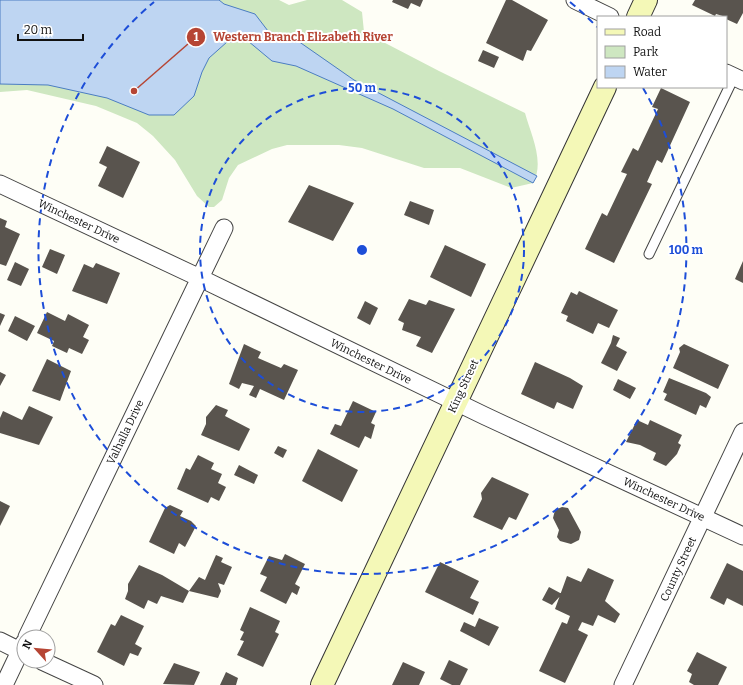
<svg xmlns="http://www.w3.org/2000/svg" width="743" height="685" font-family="Bitter,serif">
  <rect width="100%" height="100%" fill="#fefef6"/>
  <path fill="#cee7c1" d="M 0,0 L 279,0 L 289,5 L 307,0 L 342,0 L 362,12 L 364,32 L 439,71 L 525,113 C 531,135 545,162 533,183 L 511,188 L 460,168 L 424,168 L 362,148 L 339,145 L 287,145 L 272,149 L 238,165 L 229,178 L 222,200 L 214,207 L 209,207 L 197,196 L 175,160 L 153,136 L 137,123 L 96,106 L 27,90 L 0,92 Z"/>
  <path fill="#bed5f2" stroke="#4b7dc2" d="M 0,0 L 219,0 L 224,4 L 255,14 L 268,31 L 298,41 L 354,80 L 537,176 L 533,183 L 393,109 L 296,66 L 272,61 L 248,41 L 227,42 L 209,58 L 202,72 L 194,96 L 174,115 L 149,115 L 107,98 L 48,85 L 0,84 Z"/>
  <path fill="#59544e" d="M 393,0 L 423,0 L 420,7 L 411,3 L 408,9 L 392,2 Z
    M 506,0 L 512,0 L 548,20 L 531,51 L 527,50 L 523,61 L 486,43 Z
    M 695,0 L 743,0 L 743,13 L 737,24 L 726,19 L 726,17 L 716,14 L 715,16 L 692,5 Z
    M 483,50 L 499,57 L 494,68 L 478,61 Z
    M 661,88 L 690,102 L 662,163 L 657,160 L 647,182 L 652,184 L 614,263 L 585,249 L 602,213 L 607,216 L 627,174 L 621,172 L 633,148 L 638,151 L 658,109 L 652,107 Z
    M 107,146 L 140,162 L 123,198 L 98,186 L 107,167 L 99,163 Z
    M 309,185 L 354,203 L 333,241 L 288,222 Z
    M 410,201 L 434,210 L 429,225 L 404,215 Z
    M 0,218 L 7,221 L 5,227 L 20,234 L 6,266 L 0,264 Z
    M 445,245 L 486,264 L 471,297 L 430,277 Z
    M 50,249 L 65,255 L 57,274 L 42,267 Z
    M 743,261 L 743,283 L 735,279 Z
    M 15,262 L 29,269 L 21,286 L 7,280 Z
    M 96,263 L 120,273 L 107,304 L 72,291 L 84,264 L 93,268 Z
    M 579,291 L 618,310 L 609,328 L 598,323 L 593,334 L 566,321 L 568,316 L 561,313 L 571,292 L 577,295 Z
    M 409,299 L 426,305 L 429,300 L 455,309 L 432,353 L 416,346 L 421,337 L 402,330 L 404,323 L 398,320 Z
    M 365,301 L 378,308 L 370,325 L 357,318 Z
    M 47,312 L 65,321 L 68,314 L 89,325 L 83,337 L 89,340 L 82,354 L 69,348 L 67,353 L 52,346 L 54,341 L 37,333 Z
    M 0,313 L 5,315 L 0,326 Z
    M 15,316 L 35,326 L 27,341 L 8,331 Z
    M 613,335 L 620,338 L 616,346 L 627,352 L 617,371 L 601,363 L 611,343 Z
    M 244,344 L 261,352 L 258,358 L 281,368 L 284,364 L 298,370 L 284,400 L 260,389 L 256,398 L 249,395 L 254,386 L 242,383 L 239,389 L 229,384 Z
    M 684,344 L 729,365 L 718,389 L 673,368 L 680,352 L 679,348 Z
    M 47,359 L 71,371 L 60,401 L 32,391 Z
    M 535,362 L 570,378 L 583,386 L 573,409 L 557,402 L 554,409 L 521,394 Z
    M 0,372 L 6,375 L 0,386 Z
    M 669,378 L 706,393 L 711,397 L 706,408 L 700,405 L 696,415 L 664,400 L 667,394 L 663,392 Z
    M 618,379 L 636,388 L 630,399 L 613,390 Z
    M 353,401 L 376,412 L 371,423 L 375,425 L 371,439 L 365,436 L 359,448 L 330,434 L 335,424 L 341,426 Z
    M 216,405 L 228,410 L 225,416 L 250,429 L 239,451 L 201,435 L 206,424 L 206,417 Z
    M 29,406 L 53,417 L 39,445 L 0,433 L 0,418 L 3,411 L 22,420 Z
    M 637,420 L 648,425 L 650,420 L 682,435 L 678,443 L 681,445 L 677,454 L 666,466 L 653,460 L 656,453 L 640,445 L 626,442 Z
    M 278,446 L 287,450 L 283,458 L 274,453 Z
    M 318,449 L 358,470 L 342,502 L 302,481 Z
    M 198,455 L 214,463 L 211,469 L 222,474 L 218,483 L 226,487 L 219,501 L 211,497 L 208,503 L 177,489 L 186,468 L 190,470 Z
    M 239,465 L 258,475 L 254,484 L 234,475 Z
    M 492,477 L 529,494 L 516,520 L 509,517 L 502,530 L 473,517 L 482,499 L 481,493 Z
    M 0,501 L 10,506 L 0,526 Z
    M 170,505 L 183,511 L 180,516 L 191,521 L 196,526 L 185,547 L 179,543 L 174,554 L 149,542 L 165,508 Z
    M 562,507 L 568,508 L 581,532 L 579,540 L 571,544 L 560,541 L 557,537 L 559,530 L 553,518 L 555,510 Z
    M 285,554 L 305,564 L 295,584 L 300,587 L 297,595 L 292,592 L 286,604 L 260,591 L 267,577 L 260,574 L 269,556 L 282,560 Z
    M 216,555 L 223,558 L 221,562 L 232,567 L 224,585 L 218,583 L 221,591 L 218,598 L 189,591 L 199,577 L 205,580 Z
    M 440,562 L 479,581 L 470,598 L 479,602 L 473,615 L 425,592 Z
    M 727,563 L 743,571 L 743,606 L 727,598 L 724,605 L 710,598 Z
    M 139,565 L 162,575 L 189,591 L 183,603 L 161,596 L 157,604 L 148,600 L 144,609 L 125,599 L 128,591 L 128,584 Z
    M 588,568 L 614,580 L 605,601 L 620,614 L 615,623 L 598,615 L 593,626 L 582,622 L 578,630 L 588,635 L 565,683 L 539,671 L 562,622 L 567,624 L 570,616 L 555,609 L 567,576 L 581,582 Z
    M 549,587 L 562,594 L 552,605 L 542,600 Z
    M 250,607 L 280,621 L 275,632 L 279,634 L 263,667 L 237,655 L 244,641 L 240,640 L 244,632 L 240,630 Z
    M 121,615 L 144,626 L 135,644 L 142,648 L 138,656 L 130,653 L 124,666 L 97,652 L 111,624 L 115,626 Z
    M 479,618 L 499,627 L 489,646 L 460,631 L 464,622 L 475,627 Z
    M 697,652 L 727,667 L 718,685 L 694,685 L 689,682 L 692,674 L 687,671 Z
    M 449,660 L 468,669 L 460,685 L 452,685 L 440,679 Z
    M 403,662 L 425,672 L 419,685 L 392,685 Z
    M 174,663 L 200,672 L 194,685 L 163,684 Z
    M 226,672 L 238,678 L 236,685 L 220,685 Z"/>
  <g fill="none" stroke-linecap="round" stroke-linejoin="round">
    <defs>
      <path id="lane" d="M 649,254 L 734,77"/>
      <path id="street" d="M 575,0 L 610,17
        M 726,73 L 743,81
        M 0,184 L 200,278 L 485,416 L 743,536
        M 27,637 L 224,228
        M 0,641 L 24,653
        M 42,661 L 94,685
        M 4,685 L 24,643
        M 623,685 L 743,432"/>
      <path id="secondary" d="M 638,17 L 646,0
        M 322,685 L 605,87"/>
    </defs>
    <use href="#lane" stroke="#444" stroke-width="11"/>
    <use href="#street" stroke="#444" stroke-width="19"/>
    <use href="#secondary" stroke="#333" stroke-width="24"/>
    <use href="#lane" stroke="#fff" stroke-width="9"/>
    <use href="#street" stroke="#fff" stroke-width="17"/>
    <use href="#secondary" stroke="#f4f8b7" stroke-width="22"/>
  </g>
  <g fill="none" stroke="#1d4ed8" stroke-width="2" stroke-dasharray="7 5">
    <circle cx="362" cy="250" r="162"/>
    <path d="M570 2A324 324 0 0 1 597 27M643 88A324 324 0 1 1 154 2"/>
  </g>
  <g text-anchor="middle" stroke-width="4" stroke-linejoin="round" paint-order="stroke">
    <g font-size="11" fill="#111" stroke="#fff">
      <text transform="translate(79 221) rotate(25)" y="4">Winchester Drive</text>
      <text transform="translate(371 361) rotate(26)" y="4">Winchester Drive</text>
      <text transform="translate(463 386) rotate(-65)" y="4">King Street</text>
      <text transform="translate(125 432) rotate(-64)" y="4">Valhalla Drive</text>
      <text transform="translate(664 499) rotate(25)" y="4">Winchester Drive</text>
      <text transform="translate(678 569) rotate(-65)" y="4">County Street</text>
    </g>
  </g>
  <circle cx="362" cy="250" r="6" fill="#1d4ed8" stroke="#fff" stroke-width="2"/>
  <g font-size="12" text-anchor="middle" font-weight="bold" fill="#1d4ed8" stroke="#fff" stroke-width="4" stroke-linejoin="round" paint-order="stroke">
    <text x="362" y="92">50 m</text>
    <text x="686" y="254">100 m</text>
  </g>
  <path fill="none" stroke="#b64534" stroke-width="1.5" d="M134 91L196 37"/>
  <g fill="#b64534" stroke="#fff" stroke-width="1.5">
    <circle cx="134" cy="91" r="4"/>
    <circle cx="196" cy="37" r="10"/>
  </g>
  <g font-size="12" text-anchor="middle" font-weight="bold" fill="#fff">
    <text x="196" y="41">1</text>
  </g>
  <g font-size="12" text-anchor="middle" font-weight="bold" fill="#b64534" stroke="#fff" stroke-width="4" stroke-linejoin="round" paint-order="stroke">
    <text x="303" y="41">Western Branch Elizabeth River</text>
  </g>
  <rect x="597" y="16" width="130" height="72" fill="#ffffff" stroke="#a0a0a0"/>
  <rect x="605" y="29" width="20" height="6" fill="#f4f8b7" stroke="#a0a0a0"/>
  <text x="633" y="36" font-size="12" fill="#111111">Road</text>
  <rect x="605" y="46" width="20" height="12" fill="#cee7c1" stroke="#a0a0a0"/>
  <text x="633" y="56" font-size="12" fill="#111111">Park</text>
  <rect x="605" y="66" width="20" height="12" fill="#bed5f2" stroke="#a0a0a0"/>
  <text x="633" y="76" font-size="12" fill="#111111">Water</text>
  <g transform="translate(36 649) rotate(297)"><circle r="19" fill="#ffffff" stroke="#a0a0a0"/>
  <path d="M0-3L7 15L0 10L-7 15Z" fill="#b64534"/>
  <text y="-6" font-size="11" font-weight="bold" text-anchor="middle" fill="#111111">N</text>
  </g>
  <path d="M18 34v6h65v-6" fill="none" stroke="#111111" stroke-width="2"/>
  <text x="24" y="34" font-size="12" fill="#111111" stroke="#ffffff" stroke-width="3" paint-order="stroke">20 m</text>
</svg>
